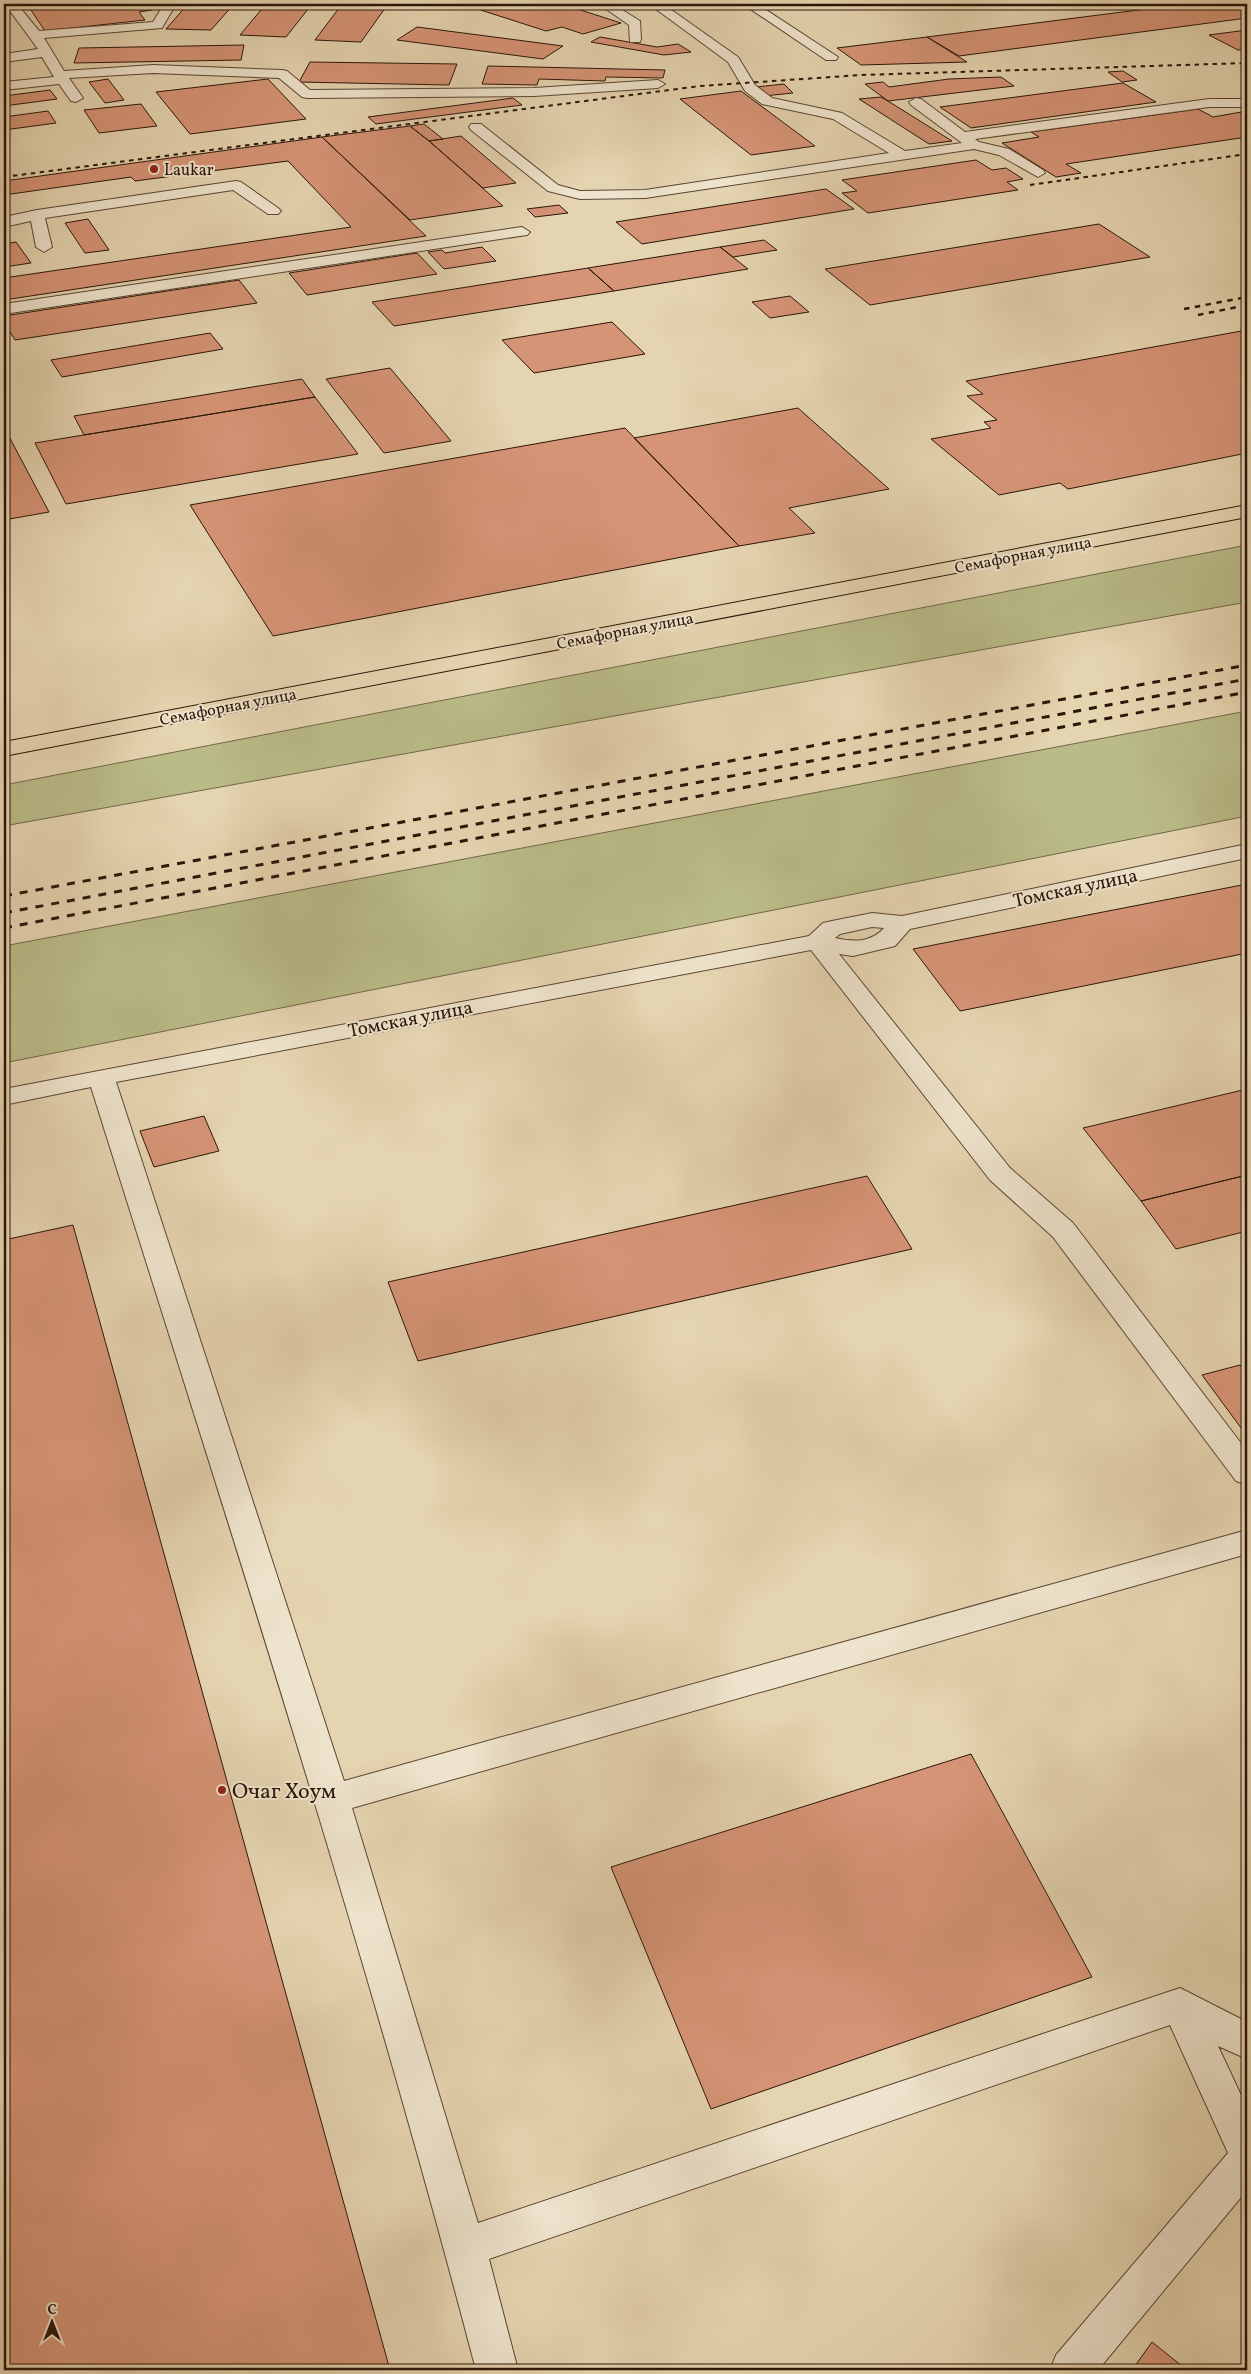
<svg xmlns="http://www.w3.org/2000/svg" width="1251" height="2374" font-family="Vollkorn,serif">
  <rect width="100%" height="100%" fill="#e5d4b0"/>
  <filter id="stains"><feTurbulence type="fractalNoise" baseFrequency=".004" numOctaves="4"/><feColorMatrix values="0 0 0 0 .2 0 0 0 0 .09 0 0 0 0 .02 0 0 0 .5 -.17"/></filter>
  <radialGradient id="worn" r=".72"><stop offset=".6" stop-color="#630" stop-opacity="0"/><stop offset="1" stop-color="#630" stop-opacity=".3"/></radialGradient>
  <path fill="#b9bb88" stroke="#726848" d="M 1247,545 L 1247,602 L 4,826 L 4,785 Z
    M 1247,711 L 1247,816 L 4,1063 L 4,946 Z"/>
  <path fill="#d69476" stroke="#2b1509" d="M 27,4 L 146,4 L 152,10 L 139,12 L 145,20 L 45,31 Z
    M 188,4 L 234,4 L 211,30 L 166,29 Z
    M 266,4 L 312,4 L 286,37 L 240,35 Z
    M 342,4 L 388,4 L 361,42 L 315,40 Z
    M 462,4 L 562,4 L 621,23 L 583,34 L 562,27 L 546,31 Z
    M 1185,4 L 1247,4 L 1247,18 L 959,56 L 927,37 Z
    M 417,27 L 563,46 L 543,59 L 397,40 Z
    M 1247,30 L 1247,49 L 1238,50 L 1209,35 Z
    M 600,37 L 657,47 L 678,44 L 691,52 L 664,55 L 591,42 Z
    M 927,37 L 967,62 L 861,65 L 837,48 Z
    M 244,45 L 241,60 L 74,63 L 79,48 Z
    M 310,62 L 457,64 L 449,85 L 299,82 Z
    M 488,66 L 665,70 L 663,78 L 606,77 L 605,81 L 539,79 L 537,85 L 482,84 Z
    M 1123,71 L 1137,80 L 1122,82 L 1108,72 Z
    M 1001,77 L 1014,86 L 888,101 L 865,84 L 883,82 L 889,87 L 949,79 Z
    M 108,79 L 124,100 L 105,103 L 89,82 Z
    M 268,79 L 306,119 L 190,134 L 156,92 Z
    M 1123,83 L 1156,102 L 971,128 L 940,107 Z
    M 784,84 L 793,93 L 764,96 L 756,87 Z
    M 50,90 L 57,99 L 4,106 L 4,96 Z
    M 741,91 L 815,146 L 751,155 L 680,99 Z
    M 881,97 L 888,101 L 952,141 L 929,144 L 859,99 Z
    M 513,98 L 522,105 L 376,124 L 368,117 Z
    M 141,104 L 157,126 L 99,133 L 84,110 Z
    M 1198,109 L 1213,117 L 1247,111 L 1247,137 L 1066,164 L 1081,173 L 1056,177 L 1002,143 L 1039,137 L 1031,132 Z
    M 48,111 L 56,123 L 4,130 L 4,117 Z
    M 424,124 L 443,139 L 429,141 L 410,126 Z
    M 410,126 L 429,141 L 503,206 L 410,220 L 322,137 Z
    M 461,136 L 516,183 L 483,188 L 429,141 Z
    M 322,137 L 426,236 L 4,300 L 4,278 L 351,227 L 288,161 L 135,181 L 131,177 L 4,195 L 4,181 Z
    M 976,160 L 992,170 L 1006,168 L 1023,179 L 1007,182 L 1018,190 L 868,213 L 842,193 L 857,191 L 842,180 Z
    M 826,189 L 854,209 L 642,244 L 616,222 Z
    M 559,205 L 568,213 L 535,217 L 527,209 Z
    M 88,219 L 109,250 L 85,253 L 65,223 Z
    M 1099,224 L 1150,257 L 870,305 L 825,269 Z
    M 764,240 L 777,250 L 733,257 L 720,247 Z
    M 16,242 L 31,263 L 4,267 L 4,244 Z
    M 482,247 L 496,261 L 444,269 L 428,252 L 442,250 L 445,253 Z
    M 720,247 L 748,269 L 614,291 L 588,268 Z
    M 417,253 L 437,274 L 307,295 L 289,273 Z
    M 588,268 L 614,291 L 394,326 L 372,302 Z
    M 239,280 L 257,303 L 15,340 L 4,322 L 4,316 Z
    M 790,296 L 809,312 L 770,318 L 752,302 Z
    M 612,322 L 645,354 L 534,373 L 502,340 Z
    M 1247,330 L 1247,453 L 1068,489 L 1060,483 L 999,495 L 931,439 L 991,428 L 984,422 L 997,420 L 967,396 L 983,394 L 966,381 Z
    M 210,333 L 223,349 L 62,377 L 51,360 Z
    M 390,368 L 451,441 L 384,453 L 326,379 Z
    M 302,379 L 315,397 L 84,435 L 74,416 Z
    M 315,397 L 358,454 L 66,504 L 35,443 Z
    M 798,408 L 889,489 L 789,508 L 815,533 L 739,546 L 634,438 Z
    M 4,427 L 49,512 L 4,520 Z
    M 625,428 L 739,546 L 273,636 L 190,505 Z
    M 1247,884 L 1247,953 L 960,1011 L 913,949 Z
    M 1247,1089 L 1247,1175 L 1141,1201 L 1083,1128 Z
    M 204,1116 L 219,1151 L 154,1167 L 140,1131 Z
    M 1247,1175 L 1247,1231 L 1176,1249 L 1141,1201 Z
    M 867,1176 L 912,1249 L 418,1361 L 388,1282 Z
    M 73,1225 L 390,2370 L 4,2370 L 4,1240 Z
    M 1240,1365 L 1247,1374 L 1247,1436 L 1202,1375 Z
    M 971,1754 L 1092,1977 L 711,2109 L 611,1867 Z
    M 1152,2342 L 1187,2370 L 1132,2370 Z"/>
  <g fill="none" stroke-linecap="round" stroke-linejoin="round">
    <defs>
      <path id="minor" d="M 5,4 L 17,4 L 39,31 L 153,22 L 164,4 L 176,4 L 162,28 L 44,38 L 64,71 L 153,65 L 282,70 L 287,71 L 310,90 L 534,88 L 658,80 L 665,84 L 658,88 L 534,96 L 307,98 L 302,97 L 279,78 L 153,73 L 69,78 L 83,98 L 76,102 L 71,101 L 59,84 L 4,90 L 4,82 L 54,77 L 42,57 L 4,62 L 4,54 L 38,49 Z
        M 599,4 L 613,4 L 640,21 L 641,39 L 640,42 L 630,42 L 629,25 Z
        M 649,4 L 663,4 L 738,57 L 755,85 L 772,98 L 842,113 L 905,151 L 962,143 L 911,105 L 909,102 L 916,98 L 921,99 L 965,132 L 1209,99 L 1247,99 L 1247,107 L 1209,107 L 975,139 L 979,142 L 1009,149 L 1043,170 L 1045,173 L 1038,177 L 999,155 L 974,149 L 645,198 L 580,199 L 548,191 L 471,130 L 469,127 L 471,124 L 481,124 L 558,185 L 580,191 L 645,190 L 889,153 L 833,119 L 762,104 L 745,91 L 728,62 Z
        M 743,4 L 757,4 L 838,57 L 836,60 L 826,60 Z
        M 236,181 L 241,182 L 278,208 L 281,211 L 278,214 L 268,214 L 233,190 L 45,218 L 52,247 L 44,252 L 36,247 L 31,221 L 4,227 L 4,217 L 37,210 Z
        M 522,227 L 530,232 L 527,235 L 4,314 L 4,304 Z
        M 1247,844 L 1247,858 L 910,929 L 895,946 L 853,956 L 839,954 L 1010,1168 L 1073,1223 L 1247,1451 L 1247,1485 L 1236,1481 L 1053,1237 L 990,1180 L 811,950 L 116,1082 L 344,1781 L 1247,1530 L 1247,1554 L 352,1808 L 478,2223 L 1180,1988 L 1247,2022 L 1247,2059 L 1218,2046 L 1247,2108 L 1247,2190 L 1098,2370 L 1050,2370 L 1056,2355 L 1228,2153 L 1170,2025 L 489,2259 L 518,2370 L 476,2370 C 363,1938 225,1513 91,1087 L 4,1105 L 4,1089 L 809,936 L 823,923 L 832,921 L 872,913 L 902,916 ZM 872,927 L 884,928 C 871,943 853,942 835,938 L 840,934 Z"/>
      <path id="highway" d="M 1247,505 L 1247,517 L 4,756 L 4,742 Z"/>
    </defs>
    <use href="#minor" stroke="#5a4533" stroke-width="2"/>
    <use href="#highway" stroke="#2b1509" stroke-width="2"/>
    <use href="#minor" fill="#eee3cc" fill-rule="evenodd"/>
    <use href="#highway" fill="#e5d4b0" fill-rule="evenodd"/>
    <path stroke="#2b1509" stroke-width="2" stroke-dasharray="4.5 4.5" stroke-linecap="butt" d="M 4,177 L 700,86 L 861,75 L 1247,63
      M 1030,185 L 1247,154"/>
    <path stroke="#2b1509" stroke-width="2.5" stroke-dasharray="5.5 5.5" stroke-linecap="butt" d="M 1184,309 L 1247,297
      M 1198,315 L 1247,305"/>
    <path stroke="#2b1509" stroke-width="3" stroke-dasharray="8 8" stroke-linecap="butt" d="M 4,896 L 1247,665
      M 4,913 L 1247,679
      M 4,928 L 1247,692"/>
  </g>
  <g fill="#8f2418" stroke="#eee3cc" stroke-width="2">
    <circle cx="154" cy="169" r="5"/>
    <circle cx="222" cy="1790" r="5"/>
  </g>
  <g text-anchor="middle" stroke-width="4" stroke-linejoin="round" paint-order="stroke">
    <g font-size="16" fill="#2b1509" stroke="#eee3cc" text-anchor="start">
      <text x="164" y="175">Laukar</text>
    </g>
    <g font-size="16" fill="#2b1509" stroke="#eee3cc">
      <text transform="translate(1023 554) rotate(-11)" y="6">Семафорная улица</text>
      <text transform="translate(625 630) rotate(-11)" y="6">Семафорная улица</text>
      <text transform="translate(228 706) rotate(-11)" y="6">Семафорная улица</text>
    </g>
    <g font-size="19" fill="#2b1509" stroke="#eee3cc">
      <text transform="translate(1075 887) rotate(-12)" y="7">Томская улица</text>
      <text transform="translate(410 1018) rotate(-11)" y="7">Томская улица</text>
    </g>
    <g font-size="22" fill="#2b1509" stroke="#eee3cc" text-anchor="start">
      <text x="232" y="1798">Очаг Хоум</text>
    </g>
  </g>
  <rect width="1251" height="2374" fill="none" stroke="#e5d4b0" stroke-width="20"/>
  <rect x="5" y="5" width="1241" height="2364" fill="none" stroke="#2b1509" stroke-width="2.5"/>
  <rect x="10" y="10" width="1231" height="2354" fill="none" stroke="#2b1509"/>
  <g transform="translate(52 2322)" stroke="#eee3cc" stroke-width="4" paint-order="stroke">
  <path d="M0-4L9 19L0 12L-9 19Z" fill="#2b1509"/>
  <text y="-8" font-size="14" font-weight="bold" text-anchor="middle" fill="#2b1509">С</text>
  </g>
  <rect width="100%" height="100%" filter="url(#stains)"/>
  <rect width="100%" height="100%" fill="url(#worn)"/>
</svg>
